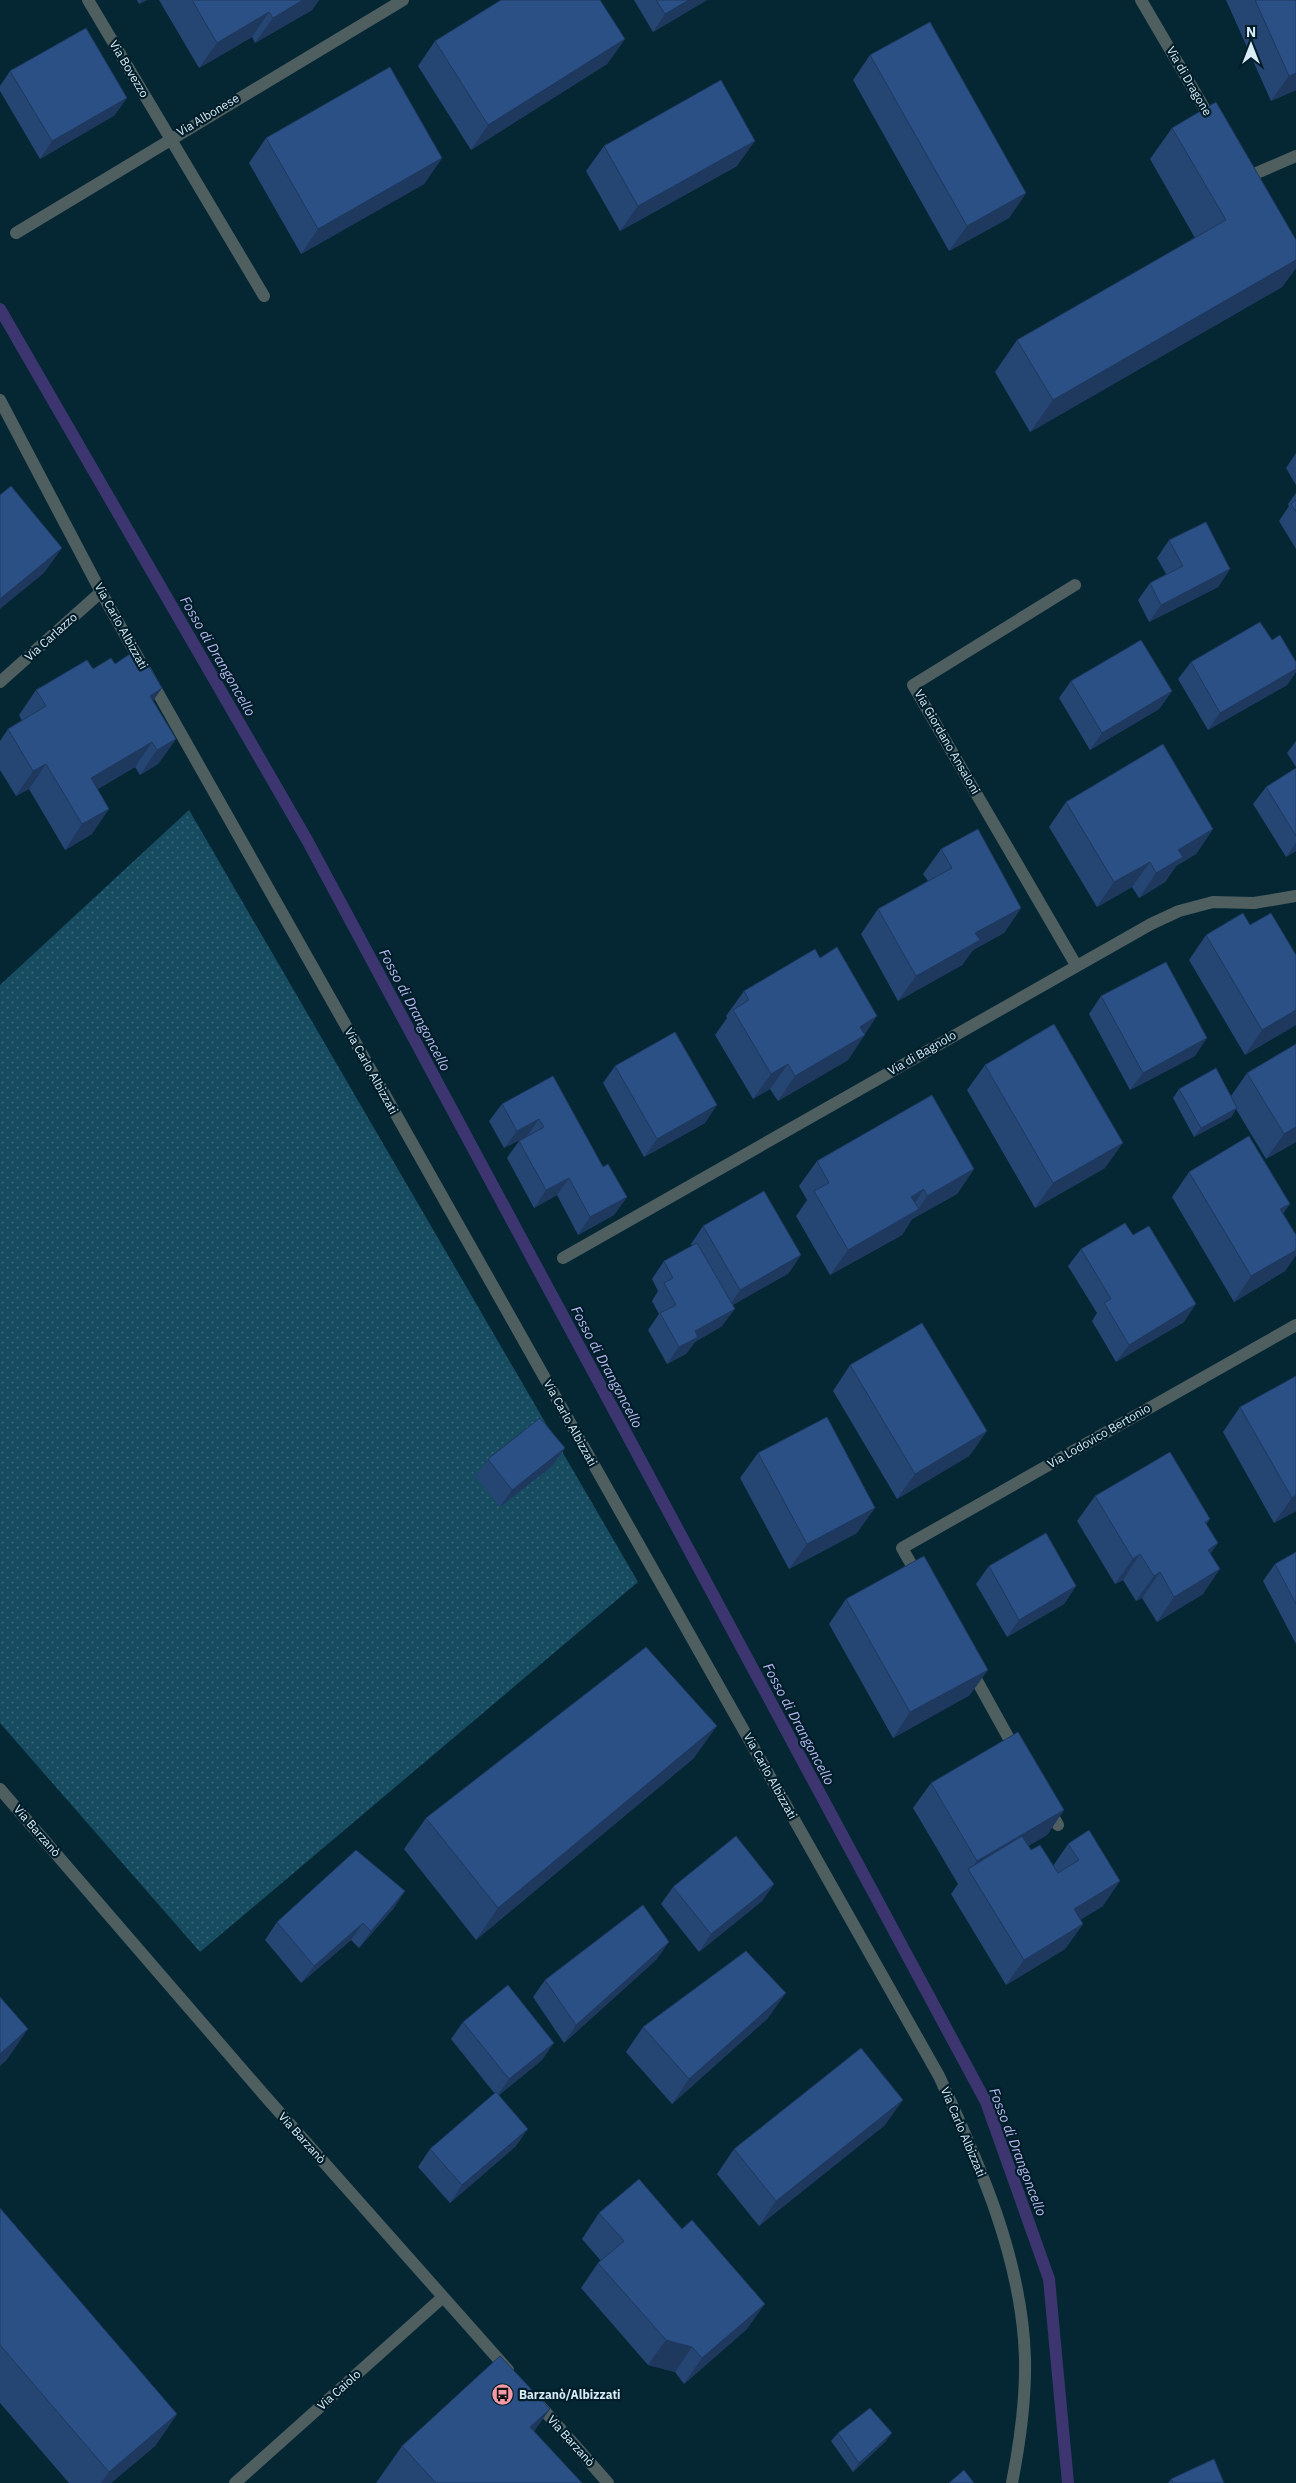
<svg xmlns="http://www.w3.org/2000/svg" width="1296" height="2483" font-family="'IBM Plex Sans',sans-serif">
  <defs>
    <pattern id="grass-dots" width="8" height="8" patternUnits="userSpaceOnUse" patternTransform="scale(1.25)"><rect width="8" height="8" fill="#164b60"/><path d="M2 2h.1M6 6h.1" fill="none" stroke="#376577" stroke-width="1.8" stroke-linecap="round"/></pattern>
  </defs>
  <rect width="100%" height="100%" fill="#052734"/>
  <path fill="url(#grass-dots)" d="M 189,810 L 638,1582 L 200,1952 L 0,1723 L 0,985 Z"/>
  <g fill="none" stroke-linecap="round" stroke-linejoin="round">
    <path stroke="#3c3570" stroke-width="12" d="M 0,309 L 307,840 L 986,2102 L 1049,2279 L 1068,2483"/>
    <path stroke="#4f5f60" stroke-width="12" d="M 88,0 L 264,296
      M 1141,0 L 1213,123
      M 1245,178 L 1296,156
      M 16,233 L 403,0
      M 0,400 L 101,592 L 939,2076 C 980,2165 1022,2259 1025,2358 C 1026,2400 1020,2442 1012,2483
      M 1075,585 L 913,685 L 1076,965
      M 0,682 L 101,592
      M 563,1258 L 1151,924 L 1179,911 L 1213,902 L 1254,903 L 1296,896
      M 919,1578 L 902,1548 L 1296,1325
      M 971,1670 L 1017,1753
      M 0,1789 L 265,2096 L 508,2370
      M 1048,1807 L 1058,1825
      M 535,2400 L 608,2483
      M 235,2483 L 443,2297"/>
  </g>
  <path fill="#254573" d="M 137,0 L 147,0 L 139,4 Z
    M 159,0 L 319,0 L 312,10 L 255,43 L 252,37 L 199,68 Z
    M 634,0 L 707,0 L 653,32 Z
    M 1226,0 L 1296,0 L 1296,90 L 1271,101 Z
    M 625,39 L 607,64 L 471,150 L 418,66 L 435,41 Z
    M 870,55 L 1026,193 L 1009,218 L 949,251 L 853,80 Z
    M 10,71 L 115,115 L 40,159 L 0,91 L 0,86 Z
    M 1172,128 L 1296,240 L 1296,268 L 1282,287 L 1030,432 L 995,372 L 1017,340 L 1195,238 L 1150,159 Z
    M 266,138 L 442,158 L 424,184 L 301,254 L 249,163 Z
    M 604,146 L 737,166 L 620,231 L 586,171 Z
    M 1296,453 L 1296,485 L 1286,468 Z
    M 1296,493 L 1296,549 L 1279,521 L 1289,506 L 1288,504 Z
    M 1169,540 L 1230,569 L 1218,587 L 1149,622 L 1138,600 L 1150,583 L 1166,574 L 1157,558 Z
    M 1272,640 L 1296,662 L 1296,672 L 1287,685 L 1208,730 L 1178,679 L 1191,662 Z
    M 115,664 L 153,701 L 176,739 L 158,764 L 140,775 L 135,767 L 98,789 L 92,834 L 65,850 L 29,789 L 16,796 L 0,770 L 0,741 L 8,729 L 22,721 L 19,715 L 36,690 L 93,669 Z
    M 1071,681 L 1172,691 L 1159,709 L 1090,750 L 1059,698 Z
    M 1296,741 L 1296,767 L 1287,753 Z
    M 1296,768 L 1296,851 L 1286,857 L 1253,804 L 1266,787 Z
    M 1066,802 L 1213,829 L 1196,854 L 1176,866 L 1165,882 L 1139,898 L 1132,887 L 1097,907 L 1049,827 Z
    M 941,849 L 1021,908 L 1004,933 L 973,950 L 962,965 L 898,1001 L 861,934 L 878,909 L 928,881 L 923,874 Z
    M 1250,925 L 1296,955 L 1296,1025 L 1245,1055 L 1189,960 L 1206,935 Z
    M 744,991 L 865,1034 L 848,1060 L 778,1101 L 770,1089 L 753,1099 L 715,1035 L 727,1018 L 726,1016 Z
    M 1101,996 L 1195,1056 L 1130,1090 L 1089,1014 Z
    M 1296,1044 L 1296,1142 L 1266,1159 L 1236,1109 L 1231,1117 L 1194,1137 L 1173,1098 L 1179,1089 L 1231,1096 L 1247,1073 Z
    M 985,1065 L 1105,1168 L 1035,1208 L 967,1090 Z
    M 615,1066 L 705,1123 L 644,1157 L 603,1083 Z
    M 553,1076 L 603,1167 L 627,1197 L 614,1215 L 578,1235 L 557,1195 L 534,1208 L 507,1158 L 519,1141 L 527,1136 L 504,1148 L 489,1121 L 502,1104 Z
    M 817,1161 L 974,1169 L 957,1194 L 912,1219 L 902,1235 L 830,1275 L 796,1216 L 807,1200 L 799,1186 Z
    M 1189,1172 L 1290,1204 L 1283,1213 L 1296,1235 L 1296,1255 L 1285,1271 L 1234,1302 L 1172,1197 Z
    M 703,1226 L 789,1273 L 732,1305 L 722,1326 L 695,1342 L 686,1354 L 667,1364 L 648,1330 L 659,1314 L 652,1301 L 658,1291 L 652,1279 L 664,1261 L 692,1246 L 691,1244 Z
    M 1081,1249 L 1184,1322 L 1116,1362 L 1092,1321 L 1097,1313 L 1068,1266 Z
    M 850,1365 L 987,1431 L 969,1456 L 897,1499 L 833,1391 Z
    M 1296,1376 L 1296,1511 L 1274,1523 L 1223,1432 L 1240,1407 Z
    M 565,1448 L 552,1466 L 500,1507 L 475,1477 L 488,1459 Z
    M 758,1453 L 857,1533 L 789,1569 L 740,1478 Z
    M 1095,1496 L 1210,1519 L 1206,1524 L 1211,1553 L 1203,1594 L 1157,1622 L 1142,1598 L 1136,1601 L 1123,1580 L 1115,1584 L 1077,1521 Z
    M 1296,1552 L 1296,1644 L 1263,1581 L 1275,1564 Z
    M 989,1566 L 1076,1586 L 1064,1604 L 1007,1637 L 976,1584 Z
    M 846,1599 L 970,1695 L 893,1738 L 829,1624 Z
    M 694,1758 L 476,1940 L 404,1849 L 426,1818 Z
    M 931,1783 L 1064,1810 L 1047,1835 L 1028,1846 L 1031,1850 L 1053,1866 L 1068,1844 L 1089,1830 L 1103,1906 L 1080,1920 L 1083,1924 L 1065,1949 L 1006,1985 L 951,1894 L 958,1884 L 913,1808 Z
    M 774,1884 L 762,1901 L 699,1952 L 661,1904 L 673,1887 Z
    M 405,1891 L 393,1909 L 359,1948 L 351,1940 L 301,1983 L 265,1940 L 277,1922 Z
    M 657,1959 L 564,2043 L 533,1997 L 545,1980 Z
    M 768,2018 L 672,2104 L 626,2052 L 643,2027 Z
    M 463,2022 L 542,2060 L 499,2095 L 516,2146 L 450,2203 L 418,2167 L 430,2149 L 495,2094 L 451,2039 Z
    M 885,2125 L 759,2226 L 717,2174 L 734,2149 Z
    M 0,2208 L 177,2414 L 155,2446 L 111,2483 L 69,2483 L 0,2403 Z
    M 599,2213 L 747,2329 L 684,2384 L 675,2372 L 648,2365 L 581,2288 L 598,2263 L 601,2261 L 582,2239 Z
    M 550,2409 L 534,2431 L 582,2483 L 376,2483 L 402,2446 Z
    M 838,2433 L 886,2441 L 853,2472 L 831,2441 Z
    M 1171,2479 L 1224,2483 L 1168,2483 Z"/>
  <path fill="#1e385e" d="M 142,0 L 147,0 L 139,4 Z
    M 303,0 L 319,0 L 312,10 L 255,43 L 273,18 Z
    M 689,0 L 707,0 L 653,32 L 665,14 Z
    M 269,12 L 252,37 L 199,68 L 217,43 Z
    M 625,39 L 607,64 L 471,150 L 488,125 Z
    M 1296,73 L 1296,90 L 1271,101 L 1289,76 Z
    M 127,98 L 115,115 L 40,159 L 52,141 Z
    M 755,141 L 737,166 L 620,231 L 638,206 Z
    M 442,158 L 424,184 L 301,254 L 318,229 Z
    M 1026,193 L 1009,218 L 949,251 L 967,226 Z
    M 1296,260 L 1296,268 L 1282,287 L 1030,432 L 1053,400 Z
    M 62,548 L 44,573 L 0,609 L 0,599 Z
    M 1230,569 L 1218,587 L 1149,622 L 1161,605 Z
    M 1296,669 L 1296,672 L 1287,685 L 1208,730 L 1220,713 Z
    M 162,688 L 144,714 L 150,696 Z
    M 1172,691 L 1159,709 L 1090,750 L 1102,733 Z
    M 176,739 L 158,764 L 140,775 L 157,750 Z
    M 152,742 L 135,767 L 74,803 L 91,778 Z
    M 46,764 L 29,789 L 16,796 L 33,771 Z
    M 109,809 L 92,834 L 65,850 L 82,824 Z
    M 1213,829 L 1196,854 L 1176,866 L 1165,882 L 1139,898 L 1156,873 L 1178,850 Z
    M 1296,843 L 1296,851 L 1286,857 Z
    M 1150,862 L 1132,887 L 1097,907 L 1114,882 Z
    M 1021,908 L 1004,933 L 973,950 L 962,965 L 898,1001 L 916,976 L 975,933 Z
    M 1296,1010 L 1296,1025 L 1245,1055 L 1262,1030 Z
    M 877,1016 L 848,1060 L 778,1101 L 795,1076 L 860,1027 Z
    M 1207,1038 L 1195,1056 L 1130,1090 L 1143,1073 Z
    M 788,1064 L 770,1089 L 753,1099 L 771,1074 Z
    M 717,1105 L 705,1123 L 644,1157 L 657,1139 Z
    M 1237,1108 L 1231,1117 L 1194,1137 L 1201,1128 Z
    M 539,1119 L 527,1136 L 504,1148 L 517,1131 Z
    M 1296,1127 L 1296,1142 L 1266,1159 L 1284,1134 Z
    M 1123,1143 L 1105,1168 L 1035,1208 L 1053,1183 Z
    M 974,1169 L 957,1194 L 912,1219 L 902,1235 L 830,1275 L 848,1250 L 917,1211 L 927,1196 Z
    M 569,1178 L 557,1195 L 534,1208 L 546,1190 Z
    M 924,1189 L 907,1215 L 911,1197 Z
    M 627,1197 L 614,1215 L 578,1235 L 590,1217 Z
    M 1290,1204 L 1272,1229 L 1280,1209 Z
    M 1296,1250 L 1296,1255 L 1285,1271 L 1234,1302 L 1251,1276 Z
    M 801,1255 L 789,1273 L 728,1308 L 740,1290 Z
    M 1196,1304 L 1184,1322 L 1116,1362 L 1129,1345 Z
    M 735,1309 L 722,1326 L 695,1342 L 686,1354 L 667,1364 L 679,1347 L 695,1331 Z
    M 987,1431 L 969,1456 L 897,1499 L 915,1474 Z
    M 565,1448 L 552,1466 L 500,1507 L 512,1490 Z
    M 1296,1495 L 1296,1511 L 1274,1523 L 1292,1498 Z
    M 875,1508 L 857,1533 L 789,1569 L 807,1544 Z
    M 1218,1543 L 1200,1569 L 1208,1550 Z
    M 1140,1554 L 1123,1580 L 1115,1584 L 1133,1559 Z
    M 1220,1569 L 1203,1594 L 1157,1622 L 1174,1597 Z
    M 1160,1572 L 1142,1598 L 1136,1601 L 1154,1576 Z
    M 1076,1586 L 1064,1604 L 1007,1637 L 1019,1620 Z
    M 988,1670 L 970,1695 L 893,1738 L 910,1712 Z
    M 717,1726 L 694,1758 L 476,1940 L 498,1908 Z
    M 1064,1810 L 1047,1835 L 974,1878 L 970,1871 L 977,1861 Z
    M 1120,1881 L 1103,1906 L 1057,1934 L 1074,1909 Z
    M 774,1884 L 762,1901 L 699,1952 L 711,1934 Z
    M 405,1891 L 393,1909 L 359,1948 L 371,1931 Z
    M 363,1923 L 351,1940 L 301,1983 L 314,1966 Z
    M 1083,1924 L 1065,1949 L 1006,1985 L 1024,1960 Z
    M 669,1942 L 657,1959 L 564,2043 L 576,2025 Z
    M 786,1993 L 768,2018 L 672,2104 L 689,2079 Z
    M 28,2029 L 6,2061 L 0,2066 L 0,2054 Z
    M 554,2043 L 542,2060 L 497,2096 L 509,2079 Z
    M 903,2100 L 885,2125 L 759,2226 L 776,2201 Z
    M 528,2129 L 516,2146 L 450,2203 L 462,2185 Z
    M 765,2304 L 747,2329 L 684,2384 L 702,2358 Z
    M 666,2340 L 692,2347 L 675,2372 L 648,2365 Z
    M 550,2409 L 520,2451 L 530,2427 Z
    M 177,2414 L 155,2446 L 111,2483 L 101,2483 L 109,2472 Z
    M 892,2433 L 886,2441 L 853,2472 L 859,2463 Z"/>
  <path fill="#2b5086" stroke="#1e385e" d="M 192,0 L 303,0 L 273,18 L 269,12 L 217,43 Z
    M 501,0 L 600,0 L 625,39 L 488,125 L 435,41 Z
    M 656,0 L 689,0 L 665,14 Z
    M 1255,0 L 1296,0 L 1296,73 L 1289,76 Z
    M 930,22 L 1026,193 L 967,226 L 870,55 Z
    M 86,28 L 127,98 L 52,141 L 10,71 Z
    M 390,67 L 442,158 L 318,229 L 266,138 Z
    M 721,80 L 755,141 L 638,206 L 604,146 Z
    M 1216,102 L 1296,240 L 1296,260 L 1053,400 L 1017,340 L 1226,220 L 1172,128 Z
    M 11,486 L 62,548 L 0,599 L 0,495 Z
    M 1296,500 L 1296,512 L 1291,504 Z
    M 1206,522 L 1230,569 L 1161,605 L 1150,583 L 1183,566 L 1169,540 Z
    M 1260,622 L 1272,640 L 1280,635 L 1296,662 L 1296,669 L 1220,713 L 1191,662 Z
    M 1141,640 L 1172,691 L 1102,733 L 1071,681 Z
    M 130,654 L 135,663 L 144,658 L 162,688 L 150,696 L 176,739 L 157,750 L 152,742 L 91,778 L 109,809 L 82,824 L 46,764 L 33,771 L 8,729 L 46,706 L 36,690 L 87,660 L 93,669 L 111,658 L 115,664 Z
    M 1163,744 L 1213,829 L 1178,850 L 1183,857 L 1156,873 L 1150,862 L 1114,882 L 1066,802 Z
    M 1296,768 L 1296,836 L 1266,787 Z
    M 978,829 L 1021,908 L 975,933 L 980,940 L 916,976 L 878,909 L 952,868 L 941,849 Z
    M 1243,913 L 1250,925 L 1271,913 L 1296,955 L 1296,1010 L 1262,1030 L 1206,935 Z
    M 837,947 L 877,1016 L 860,1027 L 865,1035 L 795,1076 L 788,1064 L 771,1074 L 733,1010 L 749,1000 L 744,991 L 815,949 L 820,958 Z
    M 1166,962 L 1207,1038 L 1143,1073 L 1101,996 Z
    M 1054,1024 L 1123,1143 L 1053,1183 L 985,1065 Z
    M 675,1032 L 717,1105 L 657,1139 L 615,1066 Z
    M 1296,1044 L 1296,1127 L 1284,1134 L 1247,1073 Z
    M 1216,1068 L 1237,1108 L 1201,1128 L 1179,1089 Z
    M 553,1076 L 603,1167 L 608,1164 L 627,1197 L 590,1217 L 569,1178 L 546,1190 L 519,1141 L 544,1127 L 539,1119 L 517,1131 L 502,1104 Z
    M 932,1095 L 974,1169 L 927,1196 L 924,1189 L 911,1197 L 919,1209 L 848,1250 L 814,1191 L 829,1183 L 817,1161 Z
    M 1249,1136 L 1290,1204 L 1280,1209 L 1296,1235 L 1296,1250 L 1251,1276 L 1189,1172 Z
    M 764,1191 L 801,1255 L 740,1290 L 703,1226 Z
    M 1125,1223 L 1133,1235 L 1149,1226 L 1196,1304 L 1129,1345 L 1104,1303 L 1111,1299 L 1081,1249 Z
    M 697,1243 L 735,1309 L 695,1331 L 698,1337 L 679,1347 L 660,1313 L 676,1305 L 664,1283 L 673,1278 L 664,1261 Z
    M 922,1323 L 987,1431 L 915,1474 L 850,1365 Z
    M 1296,1376 L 1296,1495 L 1292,1498 L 1240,1407 Z
    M 827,1417 L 875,1508 L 807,1544 L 758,1453 Z
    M 540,1418 L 565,1448 L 512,1490 L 488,1459 Z
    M 1170,1452 L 1210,1519 L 1205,1522 L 1218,1543 L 1208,1550 L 1220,1569 L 1174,1597 L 1160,1572 L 1154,1576 L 1140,1554 L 1133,1559 L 1095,1496 Z
    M 1046,1533 L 1076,1586 L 1019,1620 L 989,1566 Z
    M 1296,1552 L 1296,1604 L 1275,1564 Z
    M 924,1556 L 988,1670 L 910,1712 L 846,1599 Z
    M 646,1647 L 717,1726 L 498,1908 L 426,1818 Z
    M 1018,1732 L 1064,1810 L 977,1861 L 931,1783 Z
    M 1089,1830 L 1120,1881 L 1074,1909 L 1083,1924 L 1024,1960 L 968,1869 L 1022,1836 L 1031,1850 L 1040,1845 L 1058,1873 L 1079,1860 L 1068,1844 Z
    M 736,1836 L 774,1884 L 711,1934 L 673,1887 Z
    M 356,1850 L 405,1891 L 371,1931 L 363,1923 L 314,1966 L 277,1922 Z
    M 643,1905 L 669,1942 L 576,2025 L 545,1980 Z
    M 746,1951 L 786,1993 L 689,2079 L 643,2027 Z
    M 508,1985 L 554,2043 L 509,2079 L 463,2022 Z
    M 0,1997 L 28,2029 L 0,2054 Z
    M 861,2048 L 903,2100 L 776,2201 L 734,2149 Z
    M 496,2092 L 528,2129 L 462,2185 L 430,2149 Z
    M 639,2179 L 682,2229 L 692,2220 L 765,2304 L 702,2358 L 692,2347 L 666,2340 L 598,2263 L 624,2241 L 599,2213 Z
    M 0,2208 L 177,2414 L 109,2472 L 0,2345 Z
    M 500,2356 L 550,2409 L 530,2427 L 582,2483 L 436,2483 L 402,2446 Z
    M 870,2408 L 892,2433 L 859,2463 L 838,2433 Z
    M 1214,2459 L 1224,2483 L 1173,2483 L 1171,2479 Z
    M 964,2470 L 974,2483 L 949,2483 Z"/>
  <defs>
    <symbol id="bus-disc" viewBox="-11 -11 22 22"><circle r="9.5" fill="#f49aa6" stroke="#001d2a"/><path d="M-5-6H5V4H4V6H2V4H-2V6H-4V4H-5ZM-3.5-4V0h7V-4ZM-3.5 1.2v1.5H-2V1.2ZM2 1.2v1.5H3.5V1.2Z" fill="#111"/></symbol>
  </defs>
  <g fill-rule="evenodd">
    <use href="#bus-disc" x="490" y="2382" width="25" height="25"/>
  </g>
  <g text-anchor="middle" stroke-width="4.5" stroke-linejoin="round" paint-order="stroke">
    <g font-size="12" fill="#daecf5" stroke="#001d2a">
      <text transform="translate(129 69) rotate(59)" y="4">Via Bovezzo</text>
      <text transform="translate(1189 81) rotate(60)" y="4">Via di Dragone</text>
      <text transform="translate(208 115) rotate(-31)" y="4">Via Albonese</text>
      <text transform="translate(121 626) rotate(61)" y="4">Via Carlo Albizzati</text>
      <text transform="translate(51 637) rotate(-42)" y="4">Via Carlazzo</text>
      <text transform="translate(947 742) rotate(60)" y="4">Via Giordano Ansaloni</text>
      <text transform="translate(922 1053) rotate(-30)" y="4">Via di Bagnolo</text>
      <text transform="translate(371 1071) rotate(61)" y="4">Via Carlo Albizzati</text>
      <text transform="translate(570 1423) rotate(61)" y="4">Via Carlo Albizzati</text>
      <text transform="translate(1099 1436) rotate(-30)" y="4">Via Lodovico Bertonio</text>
      <text transform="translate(770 1776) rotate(61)" y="4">Via Carlo Albizzati</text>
      <text transform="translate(37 1831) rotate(49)" y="4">Via Barzanò</text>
      <text transform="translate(963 2132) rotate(67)" y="4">Via Carlo Albizzati</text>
      <text transform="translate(302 2138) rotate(48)" y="4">Via Barzanò</text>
      <text transform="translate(339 2390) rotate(-42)" y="4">Via Caiolo</text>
      <text transform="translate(571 2441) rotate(48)" y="4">Via Barzanò</text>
    </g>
    <g font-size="12" font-weight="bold" fill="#daecf5" stroke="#001d2a" text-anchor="start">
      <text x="519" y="2399">Barzanò/Albizzati</text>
    </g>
    <g font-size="14" font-style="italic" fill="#bcbaf1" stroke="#001d2a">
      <text transform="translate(218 656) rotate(60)" y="5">Fosso di Drangoncello</text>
      <text transform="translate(415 1010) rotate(62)" y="5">Fosso di Drangoncello</text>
      <text transform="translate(607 1367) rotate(62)" y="5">Fosso di Drangoncello</text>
      <text transform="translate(799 1724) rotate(62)" y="5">Fosso di Drangoncello</text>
      <text transform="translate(1018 2152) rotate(69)" y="5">Fosso di Drangoncello</text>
    </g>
  </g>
  <g transform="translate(1251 45)" stroke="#001d2a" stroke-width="4" paint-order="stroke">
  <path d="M0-4L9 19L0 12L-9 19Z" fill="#daecf5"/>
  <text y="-8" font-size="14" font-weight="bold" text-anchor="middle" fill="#daecf5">N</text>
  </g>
</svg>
